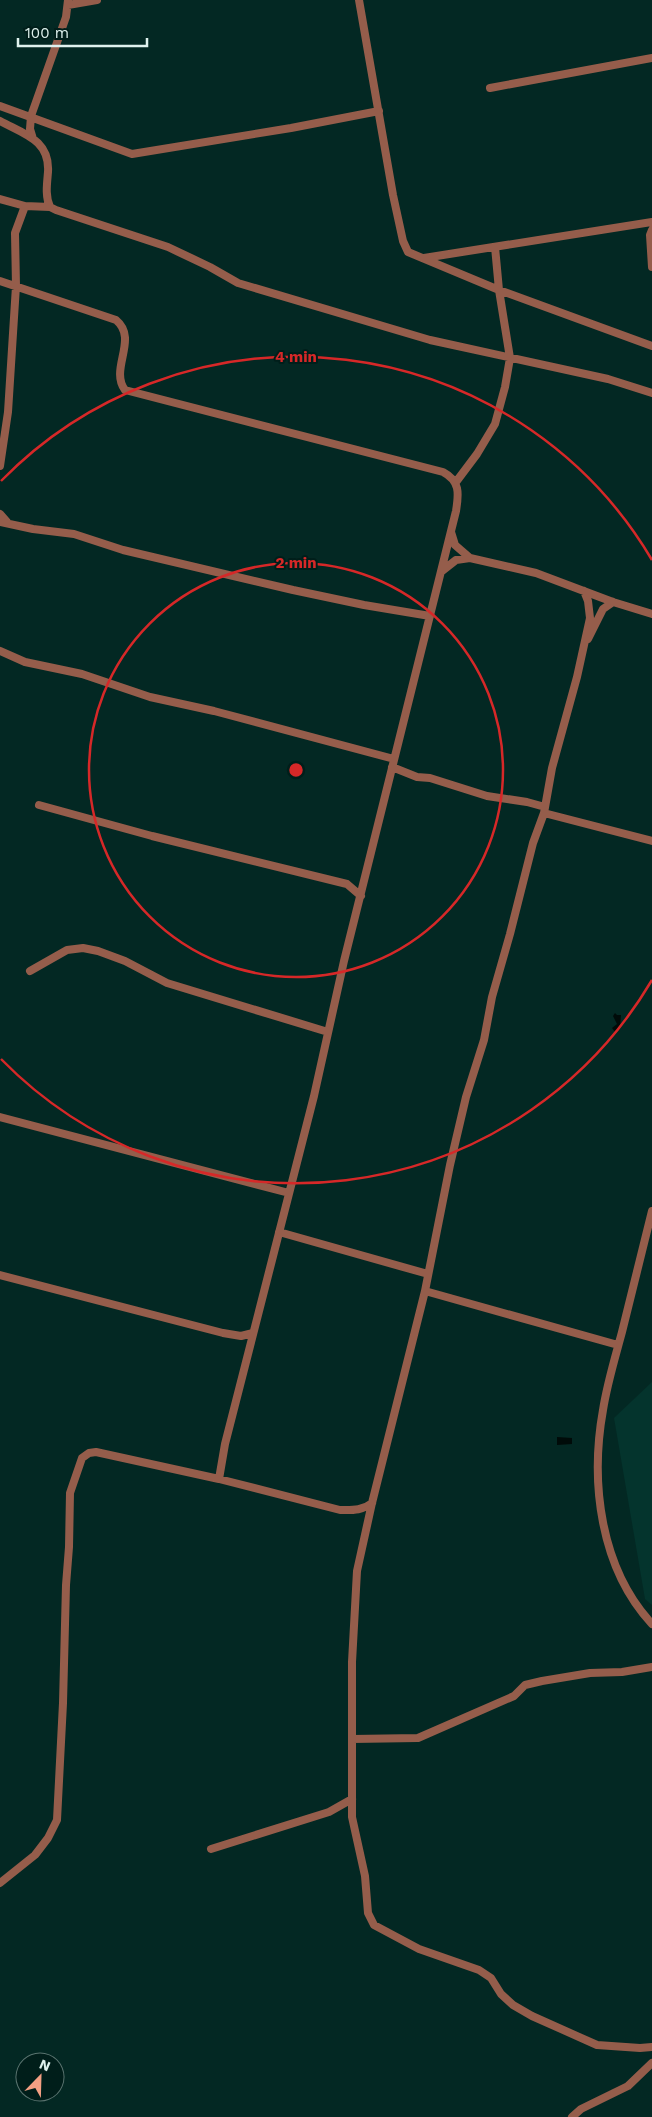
<svg xmlns="http://www.w3.org/2000/svg" width="652" height="2117" font-family="'Work Sans',sans-serif">
  <rect width="100%" height="100%" fill="#032823"/>
  <path fill="#04342d" d="M 652,1382 L 652,1605 L 645,1599 L 614,1418 Z"/>
  <path fill="#000b09" d="M 615,1013 L 617,1015 L 621,1015 L 620,1029 L 615,1032 L 612,1028 L 617,1024 L 613,1016 Z
    M 557,1437 L 572,1438 L 572,1444 L 557,1445 Z"/>
  <g fill="none" stroke-linecap="round" stroke-linejoin="round">
    <path stroke="#955d4b" stroke-width="8" d="M 359,0 L 393,195 L 403,241 L 408,252 L 499,290 L 652,346
      M 68,5 L 97,0
      M 490,88 L 652,58
      M 0,106 L 132,154 L 291,128 L 379,111
      M 0,121 C 24,134 50,140 48,172 C 47,184 45,196 50,207 L 56,210 L 168,247 L 210,267 L 238,283 L 430,340 L 608,379 L 652,393
      M 33,139 L 30,129 L 31,116 L 66,17 L 68,0
      M 0,199 L 25,206
      M 652,230 L 650,235 L 652,267
      M 424,258 L 652,222
      M 0,281 L 116,320 C 139,339 109,369 125,390 L 443,472 C 460,481 459,493 456,511 L 344,961 L 314,1096 L 225,1444 L 219,1479
      M 0,466 L 8,412 L 16,286 L 15,233 L 25,206 L 50,207
      M 456,482 L 477,454 L 495,424 L 505,387 L 510,358 L 499,290 L 495,247
      M 0,514 L 7,522
      M 0,522 L 33,529 L 74,534 L 123,550 L 293,590 L 364,605 L 430,616
      M 451,532 L 455,545 L 470,558
      M 442,571 L 456,560 L 470,558 L 536,573 L 613,602 L 652,614
      M 584,591 L 588,601 L 590,618 L 577,677 L 552,768 L 544,813 L 533,843 L 510,934 L 492,997 L 484,1040 L 466,1097 L 450,1165 L 425,1291 L 372,1503 L 357,1571 L 352,1662 L 352,1817 L 365,1876 L 368,1913 L 374,1925 L 419,1949 L 479,1970 L 491,1978 L 501,1994 L 513,2005 L 532,2016 L 597,2045 L 640,2048 L 652,2047
      M 588,639 L 603,609 L 613,602
      M 0,651 L 25,662 L 82,674 L 150,697 L 214,711 L 394,759
      M 392,767 L 417,777 L 430,778 L 487,796 L 527,802 L 545,807
      M 39,805 L 152,836 L 347,884 L 361,896
      M 544,813 L 652,841
      M 30,971 L 67,950 L 83,948 L 98,951 L 125,961 L 167,983 L 328,1032
      M 0,1117 L 289,1193
      M 652,1211 C 642,1252 632,1292 622,1332 C 615,1358 607,1384 603,1410 C 590,1482 600,1568 652,1624
      M 279,1232 L 428,1274
      M 0,1275 L 223,1333 L 241,1336 L 253,1333
      M 425,1291 L 618,1345
      M 352,1739 L 418,1738 L 514,1696 L 525,1685 L 542,1681 L 590,1673 L 622,1672 L 652,1667
      M 211,1849 L 329,1812 L 352,1799
      M 0,1883 L 35,1855 L 48,1838 L 57,1820 L 63,1703 L 66,1585 L 69,1547 L 70,1493 L 82,1458 L 89,1453 L 96,1452 L 219,1479 L 340,1510 C 352,1510 362,1511 372,1503
      M 572,2117 L 581,2109 L 628,2086 L 652,2063"/>
  </g>
  <g fill="none" stroke="#d62828" stroke-width="2.5">
    <circle cx="296" cy="770" r="207"/>
    <path d="M652 980A413 413 0 0 1 1 1059M1 481A413 413 0 0 1 652 560"/>
  </g>
  <circle cx="296" cy="770" r="8" fill="#d62828" stroke="#001e1a" stroke-width="2.5"/>
  <g font-size="15" text-anchor="middle" font-weight="bold" fill="#d62828" stroke="#001e1a" stroke-width="4" stroke-linejoin="round" paint-order="stroke">
    <text x="296" y="362">4 min</text>
    <text x="296" y="568">2 min</text>
  </g>
  <g transform="translate(40 2077) rotate(23)"><circle r="24" fill="#001e1a" stroke="#59736f"/>
  <path d="M0-4L9 19L0 12L-9 19Z" fill="#f39f83"/>
  <text y="-8" font-size="14" font-weight="bold" text-anchor="middle" fill="#dff2ee">N</text>
  </g>
  <path d="M18 38v8h129v-8" fill="none" stroke="#dff2ee" stroke-width="2.5"/>
  <text x="25" y="38" font-size="15" fill="#dff2ee" stroke="#001e1a" stroke-width="4" paint-order="stroke">100 m</text>
</svg>
